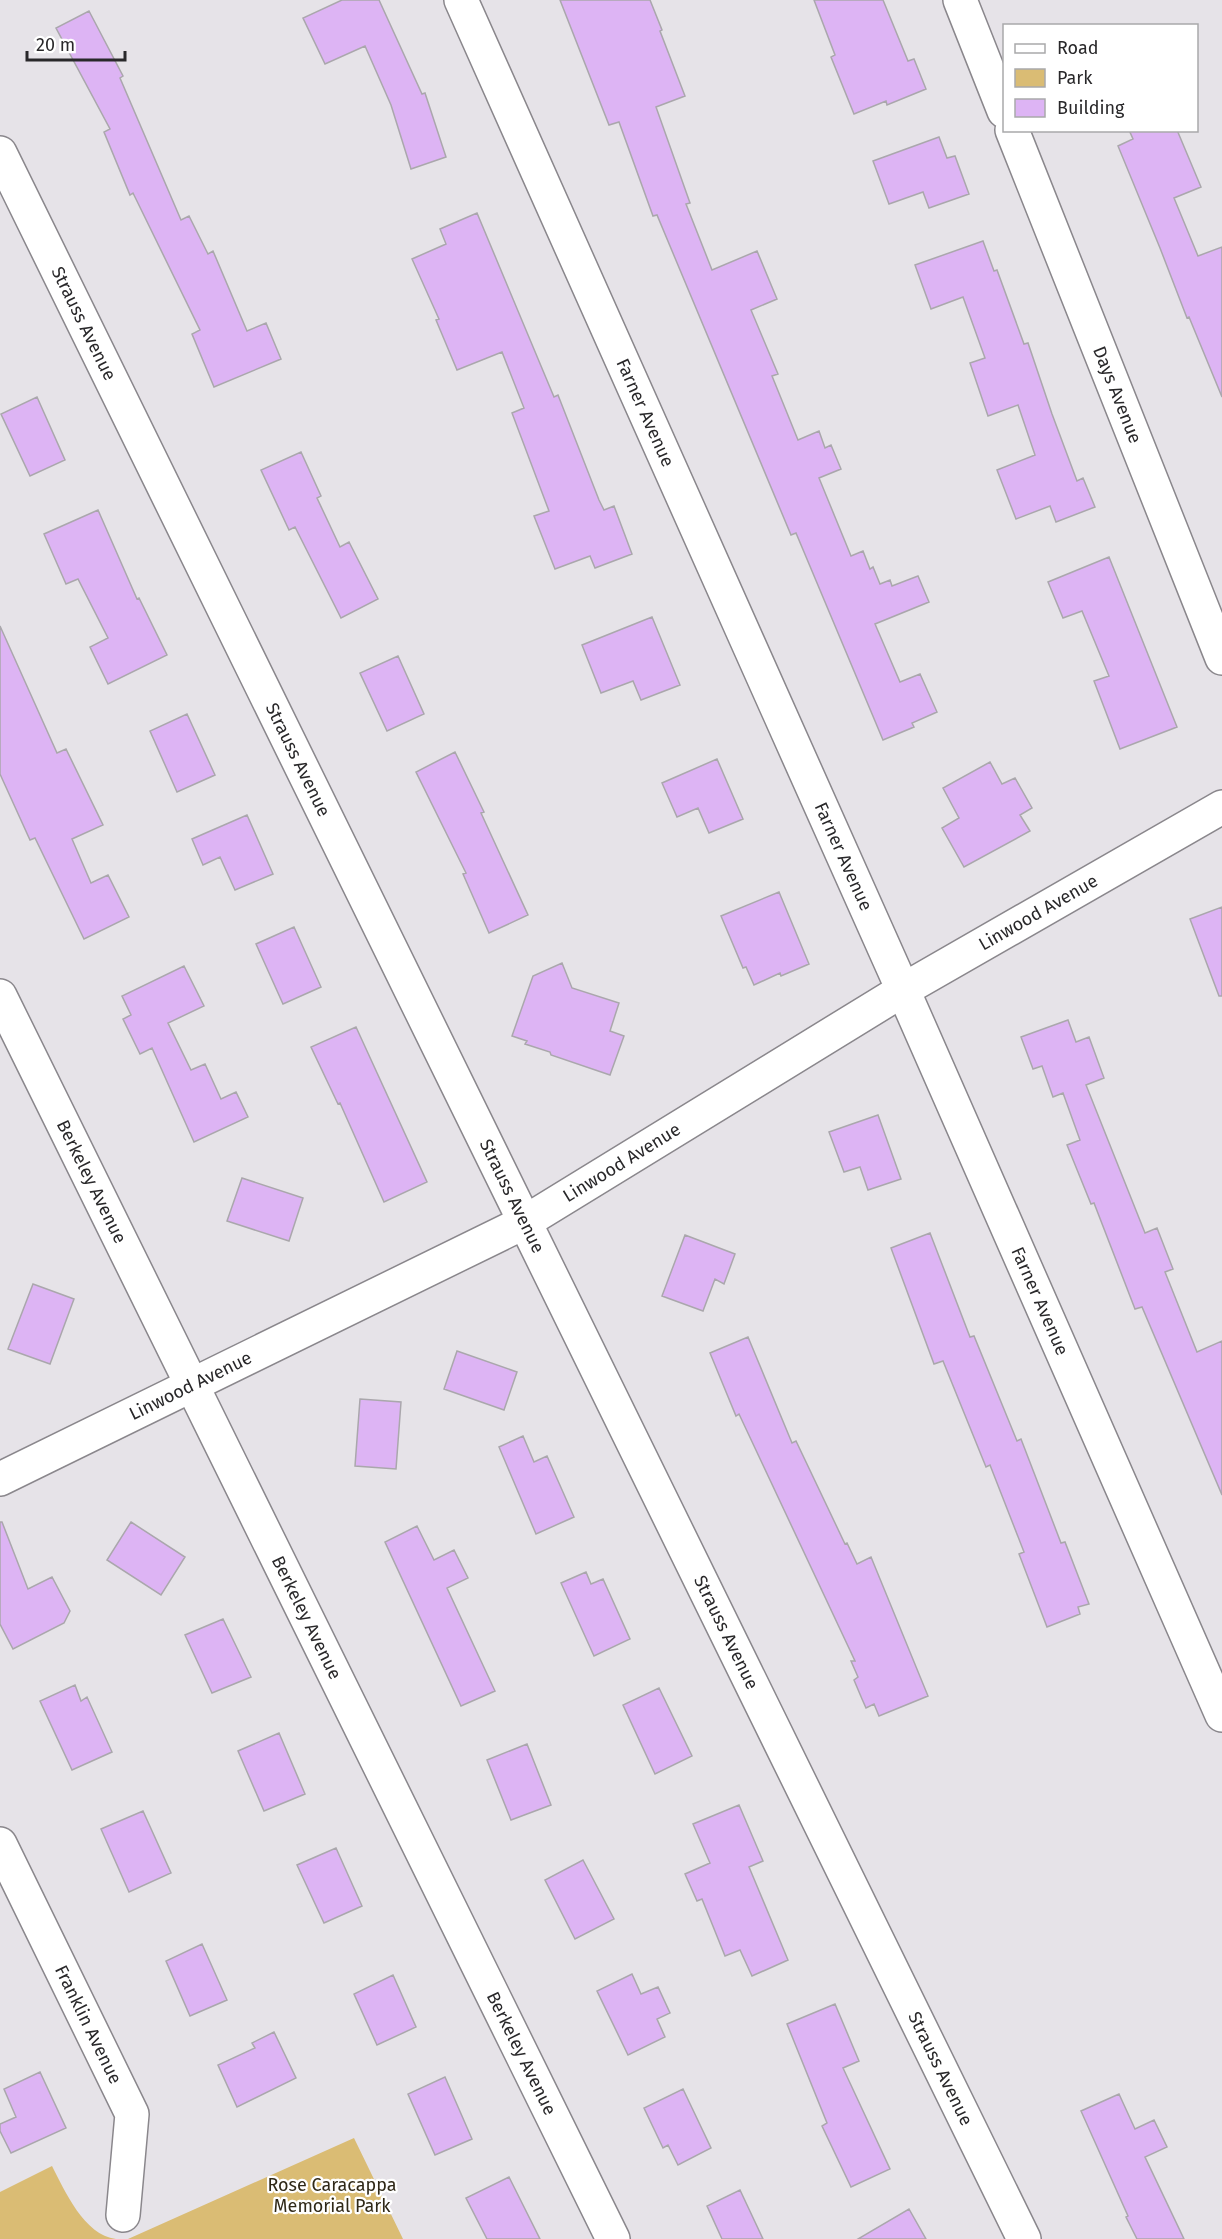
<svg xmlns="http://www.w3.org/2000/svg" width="1222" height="2239" font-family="'Fira Sans',sans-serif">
  <rect width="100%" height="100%" fill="#e6e3e8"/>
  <path fill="#dabc74" d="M 354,2138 L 403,2239 L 128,2239 Z
    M 52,2166 C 65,2191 84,2235 116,2239 L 0,2239 L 0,2192 Z"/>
  <path fill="#ddb4f4" stroke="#aaa7ac" stroke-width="1.5" d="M 342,0 L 379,0 L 422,94 L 425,93 L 446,157 L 411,169 L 391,105 L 365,46 L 325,64 L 303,18 Z
    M 560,0 L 650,0 L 662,30 L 660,31 L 685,96 L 656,107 L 690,203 L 686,204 L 712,270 L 757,251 L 777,299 L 751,310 L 778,374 L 772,376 L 798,440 L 819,431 L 825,448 L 831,445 L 841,469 L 819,478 L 851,556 L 863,551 L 870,569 L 873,567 L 880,584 L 890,580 L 892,586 L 918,576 L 929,602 L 875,624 L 900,682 L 920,674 L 937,712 L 912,723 L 914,727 L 883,740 L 796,533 L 791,535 L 657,215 L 653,216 L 619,122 L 609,125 Z
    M 814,0 L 883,0 L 908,61 L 914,59 L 926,89 L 887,105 L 886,101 L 854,114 L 831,57 L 835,55 Z
    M 89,11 L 123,76 L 120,78 L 181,220 L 189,216 L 208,254 L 213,251 L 247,331 L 266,323 L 281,359 L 214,387 L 192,334 L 200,330 L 133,193 L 130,195 L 104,132 L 110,129 L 56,28 Z
    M 1129,130 L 1177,130 L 1201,187 L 1174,198 L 1198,256 L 1222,247 L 1222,397 L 1189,317 L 1187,318 L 1160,248 L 1118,146 L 1133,139 Z
    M 939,137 L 947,158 L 955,156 L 969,194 L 929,208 L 923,192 L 889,204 L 873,161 Z
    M 477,213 L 554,397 L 558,395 L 599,500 L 604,510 L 614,506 L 632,554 L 595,568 L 590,556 L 555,569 L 534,516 L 549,511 L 512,413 L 524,408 L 502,352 L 457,370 L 436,320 L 439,319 L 412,259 L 446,244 L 440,229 Z
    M 983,241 L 994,271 L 997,270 L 1024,344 L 1028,343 L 1052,414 L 1077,481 L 1083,478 L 1095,507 L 1056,522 L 1050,506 L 1016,519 L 997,470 L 1035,455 L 1018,405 L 988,416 L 970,363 L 985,358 L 963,297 L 931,309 L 915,265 Z
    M 37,397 L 65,460 L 30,476 L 1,414 Z
    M 301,452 L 321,496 L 317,498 L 340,547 L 349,542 L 378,599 L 341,618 L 295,527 L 289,530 L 261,470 Z
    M 98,510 L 137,599 L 139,598 L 167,655 L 108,684 L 90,647 L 108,638 L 78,579 L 66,584 L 44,534 Z
    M 1109,557 L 1177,727 L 1120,749 L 1094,681 L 1109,676 L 1082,611 L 1063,618 L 1048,582 Z
    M 652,617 L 680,685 L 641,700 L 633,681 L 601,693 L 582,645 Z
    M 0,626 L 57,753 L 66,749 L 103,825 L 72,839 L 91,883 L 108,875 L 129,917 L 84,939 L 35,838 L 30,840 L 0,774 Z
    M 398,656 L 424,714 L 387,731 L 360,673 Z
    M 187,714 L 215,775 L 177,792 L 150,731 Z
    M 455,752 L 484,812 L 481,813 L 528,915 L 489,933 L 463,874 L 466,873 L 416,772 Z
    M 717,759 L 743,819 L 709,833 L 698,808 L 677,817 L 662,783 Z
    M 990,762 L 1002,784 L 1015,778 L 1032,808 L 1020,815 L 1030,831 L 964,867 L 942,828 L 959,818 L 943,788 Z
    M 247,815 L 273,874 L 235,890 L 220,857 L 203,865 L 192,839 Z
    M 779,892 L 809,964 L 781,976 L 780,973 L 754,985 L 746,967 L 743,968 L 721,916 Z
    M 1222,907 L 1222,996 L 1219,996 L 1190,919 Z
    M 294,927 L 321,987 L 283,1004 L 256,944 Z
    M 562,963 L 572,988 L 619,1003 L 610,1031 L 624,1036 L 610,1075 L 551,1055 L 550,1052 L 525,1044 L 527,1041 L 512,1036 L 533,976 Z
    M 184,966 L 204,1006 L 168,1023 L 191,1070 L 205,1064 L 221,1099 L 236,1092 L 248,1117 L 194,1142 L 152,1048 L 140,1054 L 123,1019 L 131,1015 L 122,996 Z
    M 1068,1020 L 1076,1042 L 1089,1037 L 1104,1078 L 1086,1085 L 1145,1233 L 1157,1228 L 1173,1269 L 1165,1272 L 1197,1352 L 1222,1341 L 1222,1495 L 1142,1307 L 1135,1309 L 1094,1203 L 1091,1204 L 1067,1145 L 1080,1140 L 1063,1093 L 1053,1097 L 1042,1066 L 1033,1069 L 1021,1037 Z
    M 356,1027 L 427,1182 L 384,1202 L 340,1103 L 338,1104 L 311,1047 Z
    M 878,1115 L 901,1179 L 868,1190 L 860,1167 L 844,1172 L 829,1132 Z
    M 242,1178 L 303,1198 L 289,1241 L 227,1221 Z
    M 930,1233 L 970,1337 L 974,1336 L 1017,1441 L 1021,1439 L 1061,1543 L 1065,1542 L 1089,1604 L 1078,1607 L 1080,1614 L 1047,1627 L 1019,1554 L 1024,1552 L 990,1465 L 986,1467 L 943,1361 L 934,1364 L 891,1248 Z
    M 685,1235 L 735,1254 L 724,1284 L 715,1279 L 703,1311 L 662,1296 Z
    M 33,1284 L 74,1299 L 50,1364 L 8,1349 Z
    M 748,1337 L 792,1443 L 796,1441 L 845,1544 L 847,1543 L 857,1564 L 871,1557 L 928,1696 L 879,1716 L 874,1704 L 866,1708 L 862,1699 L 854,1680 L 858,1677 L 851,1661 L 855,1661 L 739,1414 L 736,1416 L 710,1353 Z
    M 457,1351 L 517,1372 L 504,1410 L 444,1389 Z
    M 360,1399 L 401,1402 L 396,1469 L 355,1466 Z
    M 523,1436 L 534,1462 L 547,1456 L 574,1517 L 536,1534 L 499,1447 Z
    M 0,1522 L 2,1522 L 28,1589 L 52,1577 L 70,1611 L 64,1623 L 13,1649 L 0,1624 Z
    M 131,1522 L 185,1557 L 161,1595 L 107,1560 Z
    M 417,1526 L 434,1560 L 454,1550 L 468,1578 L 447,1588 L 495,1691 L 461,1706 L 385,1542 Z
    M 586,1572 L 591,1584 L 603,1579 L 630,1639 L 594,1656 L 561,1583 Z
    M 223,1619 L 251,1677 L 212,1693 L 185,1635 Z
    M 75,1685 L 81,1701 L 87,1697 L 112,1752 L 72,1770 L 40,1701 Z
    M 659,1688 L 692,1756 L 655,1774 L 623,1705 Z
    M 279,1733 L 305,1794 L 264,1811 L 238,1751 Z
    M 527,1744 L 551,1805 L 511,1820 L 487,1760 Z
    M 739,1805 L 763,1861 L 749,1867 L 788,1960 L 752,1976 L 740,1950 L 725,1956 L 702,1899 L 697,1901 L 685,1874 L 710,1863 L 693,1824 Z
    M 143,1811 L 171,1873 L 129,1892 L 101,1829 Z
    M 336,1848 L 362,1906 L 324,1923 L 297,1865 Z
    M 583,1860 L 614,1919 L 575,1939 L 545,1880 Z
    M 202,1944 L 227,2000 L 190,2016 L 166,1961 Z
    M 632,1974 L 641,1994 L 658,1987 L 670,2013 L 657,2019 L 665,2037 L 628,2055 L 597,1991 Z
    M 393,1975 L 416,2027 L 377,2045 L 354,1994 Z
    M 835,2004 L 859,2061 L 843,2068 L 890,2169 L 851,2187 L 822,2126 L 827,2123 L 787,2024 Z
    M 274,2032 L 296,2078 L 237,2107 L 218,2065 L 255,2048 L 252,2043 Z
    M 40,2072 L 66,2128 L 11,2153 L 0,2131 L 0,2124 L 16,2117 L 4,2089 Z
    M 445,2077 L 472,2139 L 435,2155 L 408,2094 Z
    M 683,2089 L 711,2148 L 678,2165 L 668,2145 L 663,2148 L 644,2108 Z
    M 1119,2094 L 1135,2129 L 1154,2120 L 1167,2147 L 1145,2157 L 1184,2239 L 1137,2239 L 1126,2217 L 1128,2216 L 1081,2111 Z
    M 509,2177 L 540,2239 L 487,2239 L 466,2198 Z
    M 740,2190 L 763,2239 L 722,2239 L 707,2206 Z
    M 909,2209 L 926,2239 L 858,2239 Z"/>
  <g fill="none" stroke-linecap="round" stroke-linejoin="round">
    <defs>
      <g id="minor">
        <path id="s1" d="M 461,0 L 903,990 L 1222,1715"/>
        <path d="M 960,0 L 1004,111"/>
        <path id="s2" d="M 1012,130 L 1222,658"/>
        <path id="s3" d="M 0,153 L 1024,2239"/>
        <path id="s4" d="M 0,996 L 613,2239"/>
        <path id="s5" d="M 0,1479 L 525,1222 L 903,990 L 1222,807"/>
        <path id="s6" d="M 0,1844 L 132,2114 L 123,2215"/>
      </g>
    </defs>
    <use href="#minor" stroke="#8a878c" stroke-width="36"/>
    <use href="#minor" stroke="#fff" stroke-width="33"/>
  </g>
  <g text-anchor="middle" stroke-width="4.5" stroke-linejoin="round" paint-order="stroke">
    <g font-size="18" fill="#29282a" stroke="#fff">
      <text dy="6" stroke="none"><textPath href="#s3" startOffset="190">Strauss Avenue</textPath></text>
      <text dy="6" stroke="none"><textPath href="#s2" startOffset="285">Days Avenue</textPath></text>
      <text dy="6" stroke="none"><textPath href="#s1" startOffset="452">Farner Avenue</textPath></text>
      <text dy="6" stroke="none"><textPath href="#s3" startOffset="676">Strauss Avenue</textPath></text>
      <text dy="6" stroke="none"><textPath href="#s1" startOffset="938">Farner Avenue</textPath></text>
      <text dy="6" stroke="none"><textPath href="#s5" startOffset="1184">Linwood Avenue</textPath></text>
      <text dy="6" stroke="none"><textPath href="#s5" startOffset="698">Linwood Avenue</textPath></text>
      <text dy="6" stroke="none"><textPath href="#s4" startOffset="207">Berkeley Avenue</textPath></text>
      <text dy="6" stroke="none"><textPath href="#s3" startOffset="1162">Strauss Avenue</textPath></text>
      <text dy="6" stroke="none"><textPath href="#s1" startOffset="1424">Farner Avenue</textPath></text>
      <text dy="6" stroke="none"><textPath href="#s5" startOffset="212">Linwood Avenue</textPath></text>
      <text dy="6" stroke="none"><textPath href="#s4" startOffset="693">Berkeley Avenue</textPath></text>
      <text dy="6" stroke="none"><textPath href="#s3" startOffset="1648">Strauss Avenue</textPath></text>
      <text dy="6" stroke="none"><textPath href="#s6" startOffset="201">Franklin Avenue</textPath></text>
      <text dy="6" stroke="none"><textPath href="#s4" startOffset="1179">Berkeley Avenue</textPath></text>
      <text dy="6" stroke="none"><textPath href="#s3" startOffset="2134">Strauss Avenue</textPath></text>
    </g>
    <g font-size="18" fill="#2f2817" stroke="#fff">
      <text x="332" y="2191">Rose Caracappa<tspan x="332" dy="21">Memorial Park</tspan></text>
    </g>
  </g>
  <rect x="1003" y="24" width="195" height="108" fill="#ffffff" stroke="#a9a9aa" stroke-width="1.5"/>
  <rect x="1015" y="44" width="30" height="9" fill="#ffffff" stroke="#a9a9aa" stroke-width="1.5"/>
  <text x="1057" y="54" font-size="18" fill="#29282a">Road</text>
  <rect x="1015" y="69" width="30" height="18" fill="#dabc74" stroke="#a9a9aa" stroke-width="1.5"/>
  <text x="1057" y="84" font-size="18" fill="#29282a">Park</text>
  <rect x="1015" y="99" width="30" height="18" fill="#ddb4f4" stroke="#a9a9aa" stroke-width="1.5"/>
  <text x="1057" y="114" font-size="18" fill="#29282a">Building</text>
  <path d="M27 51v9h98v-9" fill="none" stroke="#29282a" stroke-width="3"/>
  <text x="36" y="51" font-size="18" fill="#29282a" stroke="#ffffff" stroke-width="4.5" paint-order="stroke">20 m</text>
</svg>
